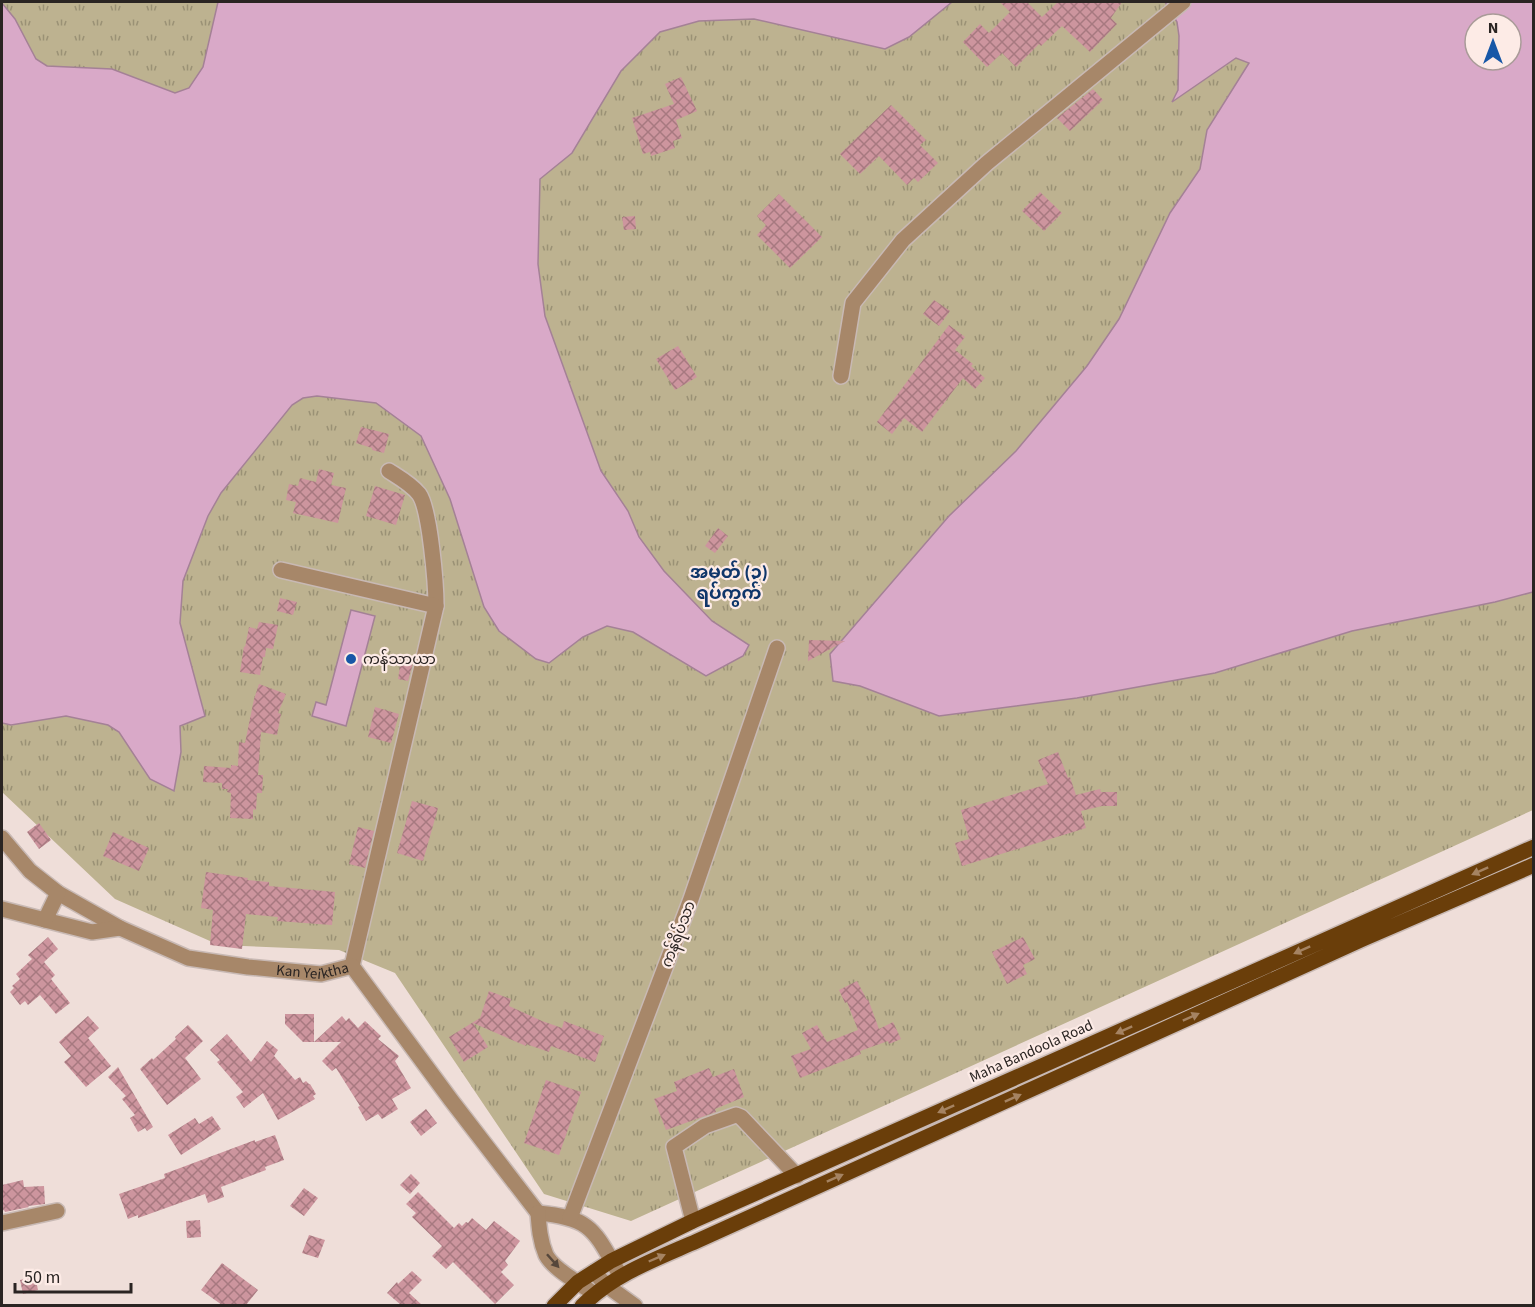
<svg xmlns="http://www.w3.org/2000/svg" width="1535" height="1307" font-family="'Source Sans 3','Noto Sans Myanmar',sans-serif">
  <defs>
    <pattern id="grass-tufts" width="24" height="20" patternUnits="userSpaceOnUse" patternTransform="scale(1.5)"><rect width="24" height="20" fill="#bdb290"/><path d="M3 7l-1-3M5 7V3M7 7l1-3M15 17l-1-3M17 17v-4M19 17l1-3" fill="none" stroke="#9a9175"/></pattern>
    <pattern id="building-cross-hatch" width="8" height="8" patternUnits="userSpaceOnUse" patternTransform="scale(1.5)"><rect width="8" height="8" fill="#cd959e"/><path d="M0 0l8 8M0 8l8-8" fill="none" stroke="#a77980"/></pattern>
  </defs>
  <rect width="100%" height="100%" fill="#efded9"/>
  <path fill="url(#grass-tufts)" fill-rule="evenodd" d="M 2,2 L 1533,2 L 1533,810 L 631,1221 L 544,1194 L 395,973 L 339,950 L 219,945 L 115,899 L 2,792 ZM 1475,24 L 1511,24 L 1511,60 L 1475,60 Z"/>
  <path fill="#d9a9c8" stroke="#a48196" stroke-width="1.5" fill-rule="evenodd" d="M 218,2 L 952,2 L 909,37 L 885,49 L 754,19 L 699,21 L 660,32 L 621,71 L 572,153 L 540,179 L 538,264 L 545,316 L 601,471 L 628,511 L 639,537 L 664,571 L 712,621 L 749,645 L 743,656 L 706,676 L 633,632 L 607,626 L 583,637 L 549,663 L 536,659 L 499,631 L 484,607 L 450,499 L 421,436 L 376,403 L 317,396 L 303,398 L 292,405 L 221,493 L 208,516 L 183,581 L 180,623 L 205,716 L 180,726 L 181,752 L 174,791 L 150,779 L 119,732 L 108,725 L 66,716 L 11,725 L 2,723 L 2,3 L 15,19 L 36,59 L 47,66 L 112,69 L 175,93 L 189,88 L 203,67 Z
    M 1165,2 L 1533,2 L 1533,592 L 1495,602 L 1352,631 L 1215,673 L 1077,698 L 939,716 L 860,686 L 833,681 L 830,654 L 949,516 L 1016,451 L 1087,366 L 1119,319 L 1170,213 L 1200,169 L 1207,130 L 1249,63 L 1236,58 L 1172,102 L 1178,90 L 1179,36 L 1177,22 ZM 1475,24 L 1511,24 L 1511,60 L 1475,60 Z
    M 351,610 L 375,616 L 346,726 L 312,716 L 316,702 L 326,705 Z"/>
  <path fill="url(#building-cross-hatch)" d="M 1000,2 L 1027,2 L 1042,17 L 1058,2 L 1122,2 L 1111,18 L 1117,24 L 1090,52 L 1062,26 L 1041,46 L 1039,44 L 1016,67 L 1002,53 L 987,67 L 963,42 L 980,24 L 989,33 L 1010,12 Z
    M 681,77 L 697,111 L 676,120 L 682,138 L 673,141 L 675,148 L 651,156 L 650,152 L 643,154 L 632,118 L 674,104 L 665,84 Z
    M 1093,89 L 1103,100 L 1070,131 L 1057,118 Z
    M 891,105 L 926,140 L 920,145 L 938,163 L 918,182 L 914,178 L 907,185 L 879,156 L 860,174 L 840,154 Z
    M 1040,192 L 1062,213 L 1044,231 L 1022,211 Z
    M 779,194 L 822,237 L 790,268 L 757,235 L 766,225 L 757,216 Z
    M 635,216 L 636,229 L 624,230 L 622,217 Z
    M 934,300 L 950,311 L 939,326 L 923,314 Z
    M 949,325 L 965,337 L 955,350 L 973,364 L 971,366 L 985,378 L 975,389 L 963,378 L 922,432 L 904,418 L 892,434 L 877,422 Z
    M 678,346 L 697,377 L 675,390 L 656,359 Z
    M 361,427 L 389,434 L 384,453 L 372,450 L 372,448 L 356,443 Z
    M 319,469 L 334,473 L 331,485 L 346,488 L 338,523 L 293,513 L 296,502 L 286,500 L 289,484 L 298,486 L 300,478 L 316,482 Z
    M 375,486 L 405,495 L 396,525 L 366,516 Z
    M 718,528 L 728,536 L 715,553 L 705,546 Z
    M 280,598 L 297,602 L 293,615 L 277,611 Z
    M 259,622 L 278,625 L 273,649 L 266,648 L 265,657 L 263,657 L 260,675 L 240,672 L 244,646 L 245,647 L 249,627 L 257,629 Z
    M 809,640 L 845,641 L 808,661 Z
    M 401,661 L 413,663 L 408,681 L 398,679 Z
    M 259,684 L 286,694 L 278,713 L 281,714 L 277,735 L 261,732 L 258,775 L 263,775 L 262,793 L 257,793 L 256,810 L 253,809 L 253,819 L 230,818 L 231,793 L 227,792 L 228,789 L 222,789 L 222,783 L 203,782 L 204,766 L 231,768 L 231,765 L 238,766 L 239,742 L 245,743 L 254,699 Z
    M 375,707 L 399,714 L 391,743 L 368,737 Z
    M 1058,752 L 1068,778 L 1070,777 L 1076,795 L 1100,789 L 1101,792 L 1117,792 L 1117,806 L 1102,806 L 1081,811 L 1086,828 L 962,866 L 955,843 L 969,839 L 961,810 L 1048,784 L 1038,760 Z
    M 412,801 L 438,808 L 423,861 L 397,853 Z
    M 39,823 L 51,840 L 39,849 L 27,832 Z
    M 358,827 L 374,831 L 365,868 L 349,864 Z
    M 113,832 L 149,848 L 139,871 L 103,856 Z
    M 206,872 L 248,878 L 247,880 L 269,882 L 269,886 L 335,892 L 332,925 L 277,921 L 278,917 L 246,914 L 242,949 L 210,945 L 213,910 L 201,908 Z
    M 48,937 L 58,949 L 44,962 L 55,975 L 51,979 L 70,1003 L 56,1014 L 40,995 L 28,1005 L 25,1001 L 20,1005 L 10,992 L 14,988 L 12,986 L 20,979 L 16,974 L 32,959 L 28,955 Z
    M 1023,937 L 1035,959 L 1023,965 L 1027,974 L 1007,984 L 992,952 Z
    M 857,981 L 867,1000 L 868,999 L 879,1029 L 893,1022 L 901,1039 L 889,1044 L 888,1041 L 860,1051 L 861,1054 L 800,1078 L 791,1056 L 811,1049 L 802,1033 L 817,1025 L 827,1042 L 858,1030 L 847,1002 L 845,1003 L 839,990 Z
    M 489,991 L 511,999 L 509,1006 L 542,1021 L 562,1028 L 564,1021 L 604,1036 L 595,1062 L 551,1046 L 549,1052 L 526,1044 L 526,1046 L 473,1023 L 488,1047 L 464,1062 L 449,1037 L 480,1018 Z
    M 285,1014 L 314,1014 L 314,1042 L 303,1042 L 285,1024 Z
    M 88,1016 L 99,1028 L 88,1038 L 111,1066 L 86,1087 L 64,1062 L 71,1056 L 59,1042 Z
    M 342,1016 L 346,1021 L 349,1018 L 358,1028 L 365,1021 L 381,1036 L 378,1039 L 399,1056 L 395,1061 L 411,1088 L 392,1099 L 398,1109 L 382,1119 L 378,1114 L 366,1121 L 358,1107 L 360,1106 L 336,1068 L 332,1071 L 322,1061 L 341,1042 L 314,1042 Z
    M 188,1025 L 203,1041 L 185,1058 L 201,1079 L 167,1105 L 140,1069 L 152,1058 L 153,1060 L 176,1039 L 175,1037 Z
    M 227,1034 L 251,1062 L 267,1041 L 278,1050 L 274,1056 L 295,1080 L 300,1077 L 303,1083 L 306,1081 L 309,1084 L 310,1084 L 316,1094 L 313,1096 L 315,1099 L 278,1120 L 263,1093 L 244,1108 L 236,1097 L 243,1092 L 217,1062 L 220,1060 L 210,1050 Z
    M 118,1067 L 153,1127 L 147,1131 L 145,1128 L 138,1132 L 130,1118 L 135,1115 L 122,1099 L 126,1096 L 108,1077 Z
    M 709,1068 L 713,1077 L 734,1069 L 744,1097 L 715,1109 L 716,1112 L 666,1130 L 654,1099 L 677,1091 L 674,1082 Z
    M 546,1080 L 581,1092 L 559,1155 L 524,1143 Z
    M 426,1109 L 437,1123 L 421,1136 L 410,1122 Z
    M 212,1116 L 221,1129 L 181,1155 L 168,1135 L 195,1118 L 199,1124 Z
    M 275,1135 L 284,1160 L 265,1167 L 266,1170 L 221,1187 L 224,1197 L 208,1203 L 205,1194 L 138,1218 L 138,1215 L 128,1219 L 119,1194 L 165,1178 L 164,1174 L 255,1140 L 255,1142 Z
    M 411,1174 L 420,1183 L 410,1194 L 400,1185 Z
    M 23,1180 L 24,1187 L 44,1186 L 45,1204 L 28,1206 L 29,1207 L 5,1212 L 4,1210 L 2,1211 L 2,1185 Z
    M 304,1188 L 318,1198 L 304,1216 L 290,1206 Z
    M 418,1192 L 454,1228 L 459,1223 L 462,1226 L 466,1222 L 468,1223 L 472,1218 L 486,1230 L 494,1221 L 520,1241 L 505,1261 L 508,1265 L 501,1272 L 514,1285 L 495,1304 L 453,1262 L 446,1269 L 432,1256 L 442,1246 L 412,1217 L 416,1213 L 406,1204 Z
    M 200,1220 L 201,1237 L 187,1238 L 186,1221 Z
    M 309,1235 L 325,1240 L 318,1258 L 302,1253 Z
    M 222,1263 L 258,1290 L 246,1305 L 222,1305 L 201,1290 Z
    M 412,1271 L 422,1280 L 409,1293 L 422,1305 L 401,1305 L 387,1293 L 397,1282 L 398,1284 Z
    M 35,1276 L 38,1290 L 23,1294 L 20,1280 Z"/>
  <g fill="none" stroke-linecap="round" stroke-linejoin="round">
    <defs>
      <g id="minor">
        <path d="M 841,376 L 853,303 L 903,240 L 987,163 L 1183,2"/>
        <path d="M 389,471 C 400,478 411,484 419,494 C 430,509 436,585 436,606"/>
        <path d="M 281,570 L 436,606 L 352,966"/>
        <path id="s1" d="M 2,838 L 30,871 L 58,893 L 120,928 L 188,958 L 248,967 L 321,974 L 352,966 L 451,1100 L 538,1213"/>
        <path d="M 2,909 L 92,932 L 120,928"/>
        <path d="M 45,920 L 58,893"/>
        <path d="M 538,1213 C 593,1218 594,1231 620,1275"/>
        <path d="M 538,1213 C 539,1227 540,1241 546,1255 C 554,1270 580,1283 594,1294"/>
        <path d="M 570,1218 L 691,899 L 777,648"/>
        <path d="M 693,1221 L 674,1147 L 705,1126 L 736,1115 L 741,1117 L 797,1176"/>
        <path d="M 2,1223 L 57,1211"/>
        <path d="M 594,1272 L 606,1285 L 635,1306"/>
      </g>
      <path id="major" d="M 554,1306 L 578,1282 L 611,1261 L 693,1221 L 1534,847
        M 582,1306 C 614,1274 656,1259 697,1241 L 1363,939 L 1534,865"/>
    </defs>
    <use href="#minor" stroke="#c8b9b4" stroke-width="18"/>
    <use href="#major" stroke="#c8b9b4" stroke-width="18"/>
    <use href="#minor" stroke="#a78769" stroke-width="15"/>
    <use href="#major" stroke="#6a3e0a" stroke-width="15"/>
  </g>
  <defs><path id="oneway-solid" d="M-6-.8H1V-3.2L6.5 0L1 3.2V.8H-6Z" transform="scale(1.5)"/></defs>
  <g fill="#a58362">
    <use href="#oneway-solid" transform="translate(1480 871) rotate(156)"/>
    <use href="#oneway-solid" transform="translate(1302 950) rotate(156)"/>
    <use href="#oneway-solid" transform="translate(1191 1017) rotate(-24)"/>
    <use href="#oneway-solid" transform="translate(1124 1030) rotate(156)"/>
    <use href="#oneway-solid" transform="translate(1013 1098) rotate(-24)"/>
    <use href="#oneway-solid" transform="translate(946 1109) rotate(156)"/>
    <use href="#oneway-solid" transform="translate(835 1178) rotate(-24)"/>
    <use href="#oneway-solid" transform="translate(657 1258) rotate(-23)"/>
  </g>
  <use fill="#56473b" href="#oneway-solid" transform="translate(553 1261) rotate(48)"/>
  <circle fill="#1757a7" stroke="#fdebe6" stroke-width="2" cx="351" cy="659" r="6"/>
  <g text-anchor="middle" stroke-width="4.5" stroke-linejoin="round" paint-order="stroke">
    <g font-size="15" fill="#2a2422" stroke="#fdebe6" text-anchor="start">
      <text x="363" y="664">ကန်သာယာ</text>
    </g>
    <g font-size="15" fill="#2a2422" stroke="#fdebe6">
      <text transform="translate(678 934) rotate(-69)" y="5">ကန်ရိပ်သာ</text>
      <text dy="5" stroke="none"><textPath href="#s1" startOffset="350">Kan Yeiktha</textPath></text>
      <text transform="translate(1031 1051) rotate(-24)" y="5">Maha Bandoola Road</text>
    </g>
    <g font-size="18" font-weight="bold" fill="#0f366a" stroke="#fdebe6">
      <text x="729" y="578">အမှတ် (၃)<tspan x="729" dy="21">ရပ်ကွက်</tspan></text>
    </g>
  </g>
  <rect width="1535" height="1307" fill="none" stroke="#2a2422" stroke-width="6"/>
  <g transform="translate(1493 42)"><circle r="28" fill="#fdebe6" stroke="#a99b98" stroke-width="1.5"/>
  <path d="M0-4.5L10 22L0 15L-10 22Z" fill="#1757a7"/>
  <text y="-9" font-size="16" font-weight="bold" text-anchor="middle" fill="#2a2422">N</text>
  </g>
  <path d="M15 1283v9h116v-9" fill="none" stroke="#2a2422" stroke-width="3"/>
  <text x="24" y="1283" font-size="18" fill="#2a2422" stroke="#fdebe6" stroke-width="4.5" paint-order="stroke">50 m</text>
</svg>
